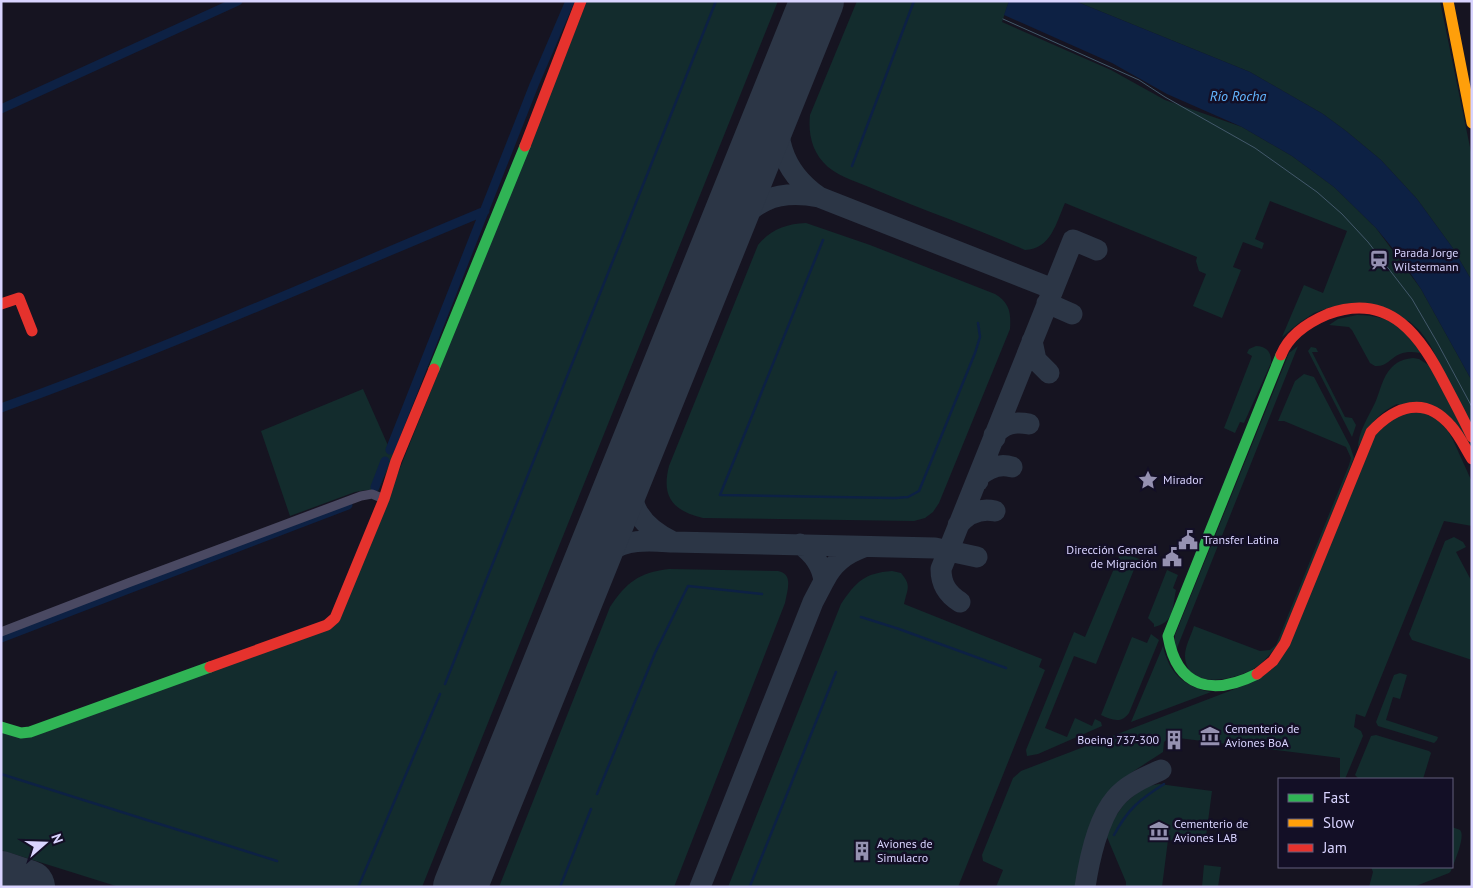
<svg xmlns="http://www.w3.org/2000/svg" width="1473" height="888" font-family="'PT Sans',sans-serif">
  <rect width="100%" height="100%" fill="#161421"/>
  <path fill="#132c2d" d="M 587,1 L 778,1 L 422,887 L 119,887 L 1,850 L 1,730 L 20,736 L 338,623 Z
    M 857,1 L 1009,1 L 1002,22 L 1111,70 L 1165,100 L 1242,127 L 1292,156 L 1334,187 L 1376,228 L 1421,289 L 1472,381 L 1472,426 L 1429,343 L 1420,331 L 1409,321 L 1331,307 L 1314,313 L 1299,323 L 1282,337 L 1304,285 L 1323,293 L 1347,231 L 1270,201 L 1255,239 L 1264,243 L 1262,249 L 1243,242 L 1233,267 L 1241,270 L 1222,318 L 1193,306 L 1206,274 L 1199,271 L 1196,261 L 1197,257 L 1065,203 C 1056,223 1051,249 1025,250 C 976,228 925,211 876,190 C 861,183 841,178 828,167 C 812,153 808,134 810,115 Z
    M 1075,1 L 1440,1 L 1472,157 L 1472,281 L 1452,247 L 1417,199 L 1381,160 L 1346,131 L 1323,114 L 1250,72 Z
    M 806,223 L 870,245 L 995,294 C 1010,303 1011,313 1010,329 L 939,503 L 933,512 L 925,518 L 914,521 L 703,518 C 673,511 661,497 669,466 L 758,245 C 771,229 786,224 806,223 Z
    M 1357,315 C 1394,316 1402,327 1424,354 C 1416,352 1408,351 1400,354 C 1390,358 1387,367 1375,366 L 1370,363 L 1352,330 L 1349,327 L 1329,325 L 1338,319 Z
    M 1256,346 C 1266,346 1272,352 1271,363 L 1244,423 L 1240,422 L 1235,433 L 1224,428 L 1252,356 L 1247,353 L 1249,349 Z
    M 1298,346 L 1175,653 L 1175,635 L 1289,353 Z
    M 1311,347 L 1316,348 L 1318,352 L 1312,352 L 1345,417 L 1352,418 L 1356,425 L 1352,437 L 1308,351 Z
    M 1413,358 L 1419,359 L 1430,366 L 1472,445 L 1472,453 L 1456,424 L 1397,404 C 1375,415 1369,427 1358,448 C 1358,432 1368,418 1375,403 C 1380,392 1382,377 1392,367 C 1398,361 1404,359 1413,358 Z
    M 1304,374 L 1314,377 L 1350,446 L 1354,458 L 1283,637 C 1275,648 1267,660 1255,668 C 1236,680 1186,691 1185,656 C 1185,646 1191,636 1194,626 L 1260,651 L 1270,650 L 1276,645 L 1349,465 L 1351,458 L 1346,447 L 1284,421 L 1278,421 L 1295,381 Z
    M 363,389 L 390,450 L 394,454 L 378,491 L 366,490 L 355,492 L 290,516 L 261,431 Z
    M 1421,412 L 1437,419 L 1448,431 L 1453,440 L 1472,482 L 1472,526 L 1444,521 L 1365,717 L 1356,714 L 1354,727 L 1361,731 L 1363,736 L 1345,779 L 1340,779 L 1340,758 L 1170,737 L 1164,742 L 1163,752 C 1148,762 1124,776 1112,789 C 1088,817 1082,852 1076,887 L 996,887 L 1003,870 L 983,861 L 982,855 L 1013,778 L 1021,771 L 1253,682 L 1271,670 L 1376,433 L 1397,414 Z
    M 1454,537 L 1463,542 L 1466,547 L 1456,552 L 1472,582 L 1472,660 L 1412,640 L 1409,634 L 1445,541 Z
    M 1121,552 L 1147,562 L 1145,565 L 1137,562 L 1096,664 L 1074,656 L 1045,728 L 1067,737 L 1075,718 L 1092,726 L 1095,719 L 1101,722 L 1102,726 L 1038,754 L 1027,756 L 1026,750 L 1074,632 L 1085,637 Z
    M 669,569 L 778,571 C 794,574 787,591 785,603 L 674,887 L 499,887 L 610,607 C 627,582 638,573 669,569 Z
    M 1167,570 L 1178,575 L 1173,588 L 1176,590 C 1172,608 1175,622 1154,627 L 1154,624 L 1148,618 Z
    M 892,571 L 901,573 C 912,586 907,589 904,604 L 1042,659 L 1039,667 L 1045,670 L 958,887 L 728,887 L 841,604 C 856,582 864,573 892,571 Z
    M 1151,634 L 1159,640 L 1129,713 C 1121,724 1112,720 1101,715 L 1132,637 L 1147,643 Z
    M 1163,646 C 1169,673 1184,687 1211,692 L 1131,722 Z
    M 1400,673 L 1407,675 L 1400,699 L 1393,697 L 1386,720 L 1438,737 L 1437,740 L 1434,743 L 1378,726 L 1376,722 L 1394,675 Z
    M 1376,735 L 1429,751 L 1431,753 L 1423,779 L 1359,779 L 1355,775 L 1371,736 Z
    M 1159,784 L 1212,791 L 1205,844 L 1168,840 L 1162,887 L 1126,887 L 1126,882 L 1107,837 L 1111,823 L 1124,804 L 1144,787 Z
    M 1452,827 C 1454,828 1458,829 1460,830 C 1466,836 1454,863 1451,871 L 1449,873 L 1416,886 L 1418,887 L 1369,887 L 1373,872 L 1371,867 L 1452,867 Z
    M 1204,865 L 1221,867 L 1218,887 L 1202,887 Z"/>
  <path fill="#0d2144" d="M 1009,1 L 1075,1 L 1250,72 L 1323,114 L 1346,131 L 1381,160 L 1417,199 L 1452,247 L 1472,281 L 1472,381 L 1421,289 L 1398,255 L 1376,228 L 1334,187 L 1292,156 L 1242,127 L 1167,94 L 1112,63 L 1004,15 Z"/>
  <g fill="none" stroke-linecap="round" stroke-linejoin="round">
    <path stroke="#0d2144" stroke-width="2.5" d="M 852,166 L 914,1
      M 823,240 L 720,495 L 895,498 L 908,497 L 919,491 L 975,353 L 980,337 L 978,323
      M 861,617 L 899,629 L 1006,668
      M 445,684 L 716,1
      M 1,774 L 277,861
      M 597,794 L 655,653 L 688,586 L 762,594
      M 1114,835 C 1128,809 1139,800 1164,784
      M 359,885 L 440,694
      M 750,886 L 836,672
      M 560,887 L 591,809"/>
    <path stroke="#0d2144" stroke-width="9" d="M 1,109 L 238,1
      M 1,408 C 165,349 324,278 485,211
      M 390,450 L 534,85 L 570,1
      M 375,487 L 385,461
      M 1,638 L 348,505"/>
    <path stroke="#2c3646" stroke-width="21" d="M 819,197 L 1053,289
      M 723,235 C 754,203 773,188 819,197 C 780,170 773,134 781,90
      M 1047,303 L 1072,314
      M 1032,341 L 1036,360 L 1049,373
      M 995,438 L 994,435 C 1004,424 1014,421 1029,424
      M 978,481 L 978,477 C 988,468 999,463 1012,467
      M 958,525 C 968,513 980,508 995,511
      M 673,542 L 935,548 L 977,557
      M 800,544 C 813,553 822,564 824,581 C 833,563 845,554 864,547
      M 583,582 C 591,572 598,559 609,552 C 627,538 652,541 673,542 C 634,523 626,499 633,458
      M 960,602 C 947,594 941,584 941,569 L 1073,240 L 1097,250
      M 700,887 L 813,602 L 824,581
      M 1085,887 C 1089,861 1098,819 1115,799 C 1126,785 1145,777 1161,770"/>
    <path stroke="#2c3646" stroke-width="54" d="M 1,878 L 28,887
      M 460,887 L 817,1"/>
    <path stroke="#4a4962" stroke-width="9" d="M 1,632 L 128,583 L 361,496 L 372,494 L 384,499"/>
    <path stroke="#30b455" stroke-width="11" d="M 434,369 L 525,146
      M 1257,674 C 1213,696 1177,689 1168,636 L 1281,355
      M 1,727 L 21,733 L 30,732 L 210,667"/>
    <path stroke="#ff9f0a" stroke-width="11" d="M 1448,1 L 1472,123"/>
    <path stroke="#e5322d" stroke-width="11" d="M 525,146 L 581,1
      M 1,304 L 19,298 L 32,331
      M 1281,355 C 1289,335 1309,322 1328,314 C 1391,291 1421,337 1446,386 C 1455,403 1464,420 1472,437
      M 210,667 L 327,625 L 335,618 L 384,499 L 396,461 L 434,369
      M 1257,674 L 1273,661 L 1285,643 L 1371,432 C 1395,406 1425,395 1451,426 C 1460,436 1465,448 1472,459"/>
    <path stroke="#43596b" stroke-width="1" d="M 1003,19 L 1139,80 L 1165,97 L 1255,148 L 1317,192 L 1342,214 L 1368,242 L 1412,299 L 1437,342 L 1472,407"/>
  </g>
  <defs>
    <symbol id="station-bare" viewBox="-9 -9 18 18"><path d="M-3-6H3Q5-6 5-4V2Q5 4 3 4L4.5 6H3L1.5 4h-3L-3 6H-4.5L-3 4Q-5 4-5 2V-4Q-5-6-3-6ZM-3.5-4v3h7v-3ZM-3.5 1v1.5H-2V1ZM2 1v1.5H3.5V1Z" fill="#9591b1" stroke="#130f26" stroke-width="2.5" paint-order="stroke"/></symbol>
    <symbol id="sight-bare" viewBox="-9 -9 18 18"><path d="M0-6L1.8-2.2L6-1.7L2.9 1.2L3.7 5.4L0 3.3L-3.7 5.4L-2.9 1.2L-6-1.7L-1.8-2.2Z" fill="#9591b1" stroke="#130f26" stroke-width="2.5" paint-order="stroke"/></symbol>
    <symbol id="civic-bare" viewBox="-9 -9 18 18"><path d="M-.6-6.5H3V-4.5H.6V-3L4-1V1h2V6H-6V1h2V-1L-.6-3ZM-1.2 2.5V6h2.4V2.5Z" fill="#9591b1" stroke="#130f26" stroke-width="2.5" paint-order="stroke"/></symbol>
    <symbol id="museum-bare" viewBox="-9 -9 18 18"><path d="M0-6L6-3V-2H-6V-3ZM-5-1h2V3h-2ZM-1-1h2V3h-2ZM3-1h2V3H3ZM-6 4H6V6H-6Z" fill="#9591b1" stroke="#130f26" stroke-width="2.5" paint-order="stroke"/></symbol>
    <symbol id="building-bare" viewBox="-9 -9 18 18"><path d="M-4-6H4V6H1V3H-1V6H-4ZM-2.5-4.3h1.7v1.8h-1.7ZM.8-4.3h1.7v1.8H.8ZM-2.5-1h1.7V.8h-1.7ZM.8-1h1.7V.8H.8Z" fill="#9591b1" stroke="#130f26" stroke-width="2.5" paint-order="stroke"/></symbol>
  </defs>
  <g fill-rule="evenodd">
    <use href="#station-bare" x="1365" y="246" width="28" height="28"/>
    <use href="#sight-bare" x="1134" y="466" width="28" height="28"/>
    <use href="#civic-bare" x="1174" y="526" width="28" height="28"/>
    <use href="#civic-bare" x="1158" y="543" width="28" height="28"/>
    <use href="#museum-bare" x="1196" y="722" width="28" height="28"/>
    <use href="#building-bare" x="1160" y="726" width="28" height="28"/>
    <use href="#museum-bare" x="1145" y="817" width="28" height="28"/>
    <use href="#building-bare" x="848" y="837" width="28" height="28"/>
  </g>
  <g text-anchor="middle" stroke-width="5" stroke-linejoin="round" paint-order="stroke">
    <g font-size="12" fill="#d9d4ff" stroke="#130f26" text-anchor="start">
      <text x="1394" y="257">Parada Jorge<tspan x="1394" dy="14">Wilstermann</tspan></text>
      <text x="1163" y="484">Mirador</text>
      <text x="1203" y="544">Transfer Latina</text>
      <text x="1157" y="554" text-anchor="end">Dirección General<tspan x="1157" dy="14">de Migración</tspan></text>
      <text x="1225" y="733">Cementerio de<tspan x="1225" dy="14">Aviones BoA</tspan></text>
      <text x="1159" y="744" text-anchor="end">Boeing 737-300</text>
      <text x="1174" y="828">Cementerio de<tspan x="1174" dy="14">Aviones LAB</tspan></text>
      <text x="877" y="848">Aviones de<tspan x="877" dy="14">Simulacro</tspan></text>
    </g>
    <g font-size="14" font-style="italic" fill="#62b6ff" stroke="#130f26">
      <text x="1238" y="101">Río Rocha</text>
    </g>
  </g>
  <rect width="1473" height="888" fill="none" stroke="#d9d4ff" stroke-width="5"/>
  <rect x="1278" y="778" width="175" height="90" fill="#130f26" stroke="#625e7d"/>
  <rect x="1288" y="794" width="25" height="8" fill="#30b455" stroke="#625e7d"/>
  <text x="1323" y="803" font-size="15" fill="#d9d4ff">Fast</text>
  <rect x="1288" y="819" width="25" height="8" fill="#ff9f0a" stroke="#625e7d"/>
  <text x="1323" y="828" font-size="15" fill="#d9d4ff">Slow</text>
  <rect x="1288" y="844" width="25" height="8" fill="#e5322d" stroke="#625e7d"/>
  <text x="1323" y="853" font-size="15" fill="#d9d4ff">Jam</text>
  <g transform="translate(45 843) rotate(70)" stroke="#130f26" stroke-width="4" paint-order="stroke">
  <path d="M0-4L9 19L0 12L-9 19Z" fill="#d9d4ff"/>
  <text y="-8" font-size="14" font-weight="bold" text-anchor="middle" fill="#d9d4ff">N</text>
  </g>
</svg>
